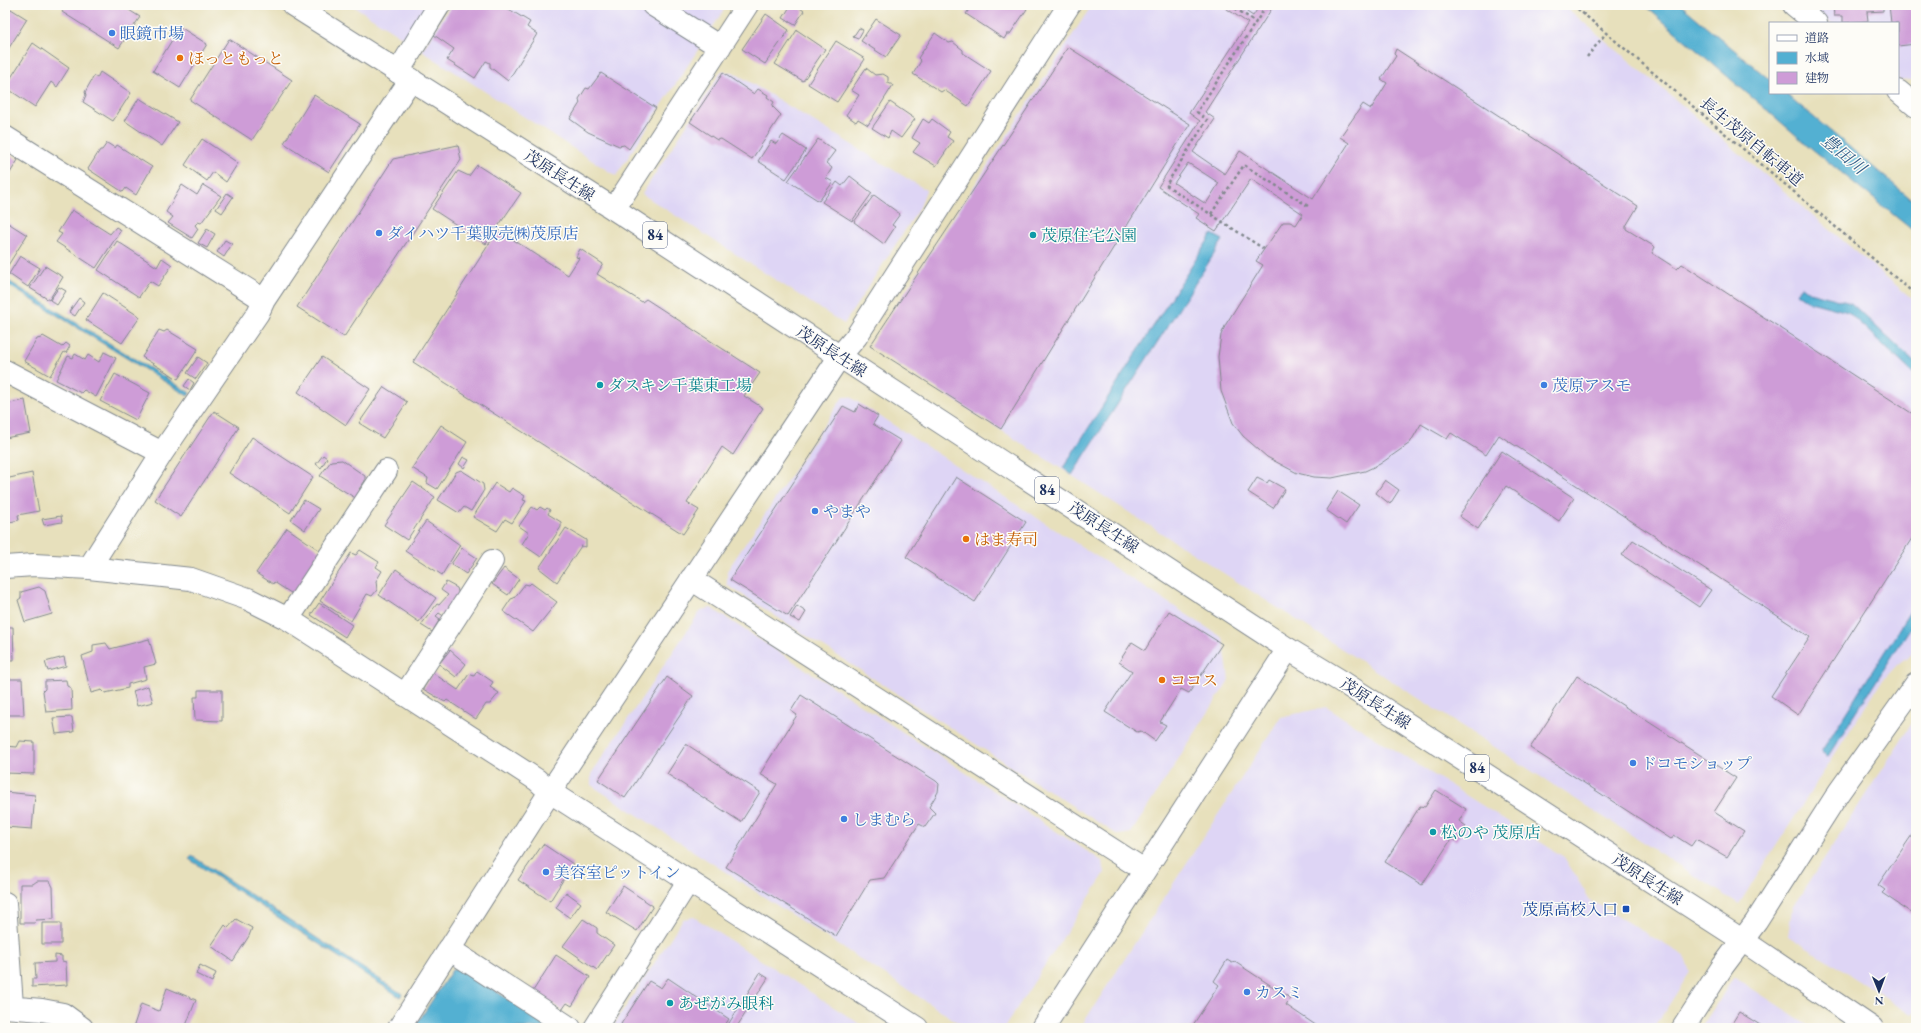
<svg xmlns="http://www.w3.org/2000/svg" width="1921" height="1033" font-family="'EB Garamond','Noto Serif JP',serif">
  <rect width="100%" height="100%" fill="#fdfcf7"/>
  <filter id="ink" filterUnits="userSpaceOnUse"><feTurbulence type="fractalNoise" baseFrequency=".025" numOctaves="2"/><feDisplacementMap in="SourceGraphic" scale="8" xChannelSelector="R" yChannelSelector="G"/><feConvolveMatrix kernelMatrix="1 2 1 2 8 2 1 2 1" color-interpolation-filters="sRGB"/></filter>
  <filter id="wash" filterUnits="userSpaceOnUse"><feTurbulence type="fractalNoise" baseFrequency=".012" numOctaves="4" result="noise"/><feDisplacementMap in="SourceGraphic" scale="16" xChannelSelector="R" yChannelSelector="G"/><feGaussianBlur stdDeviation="0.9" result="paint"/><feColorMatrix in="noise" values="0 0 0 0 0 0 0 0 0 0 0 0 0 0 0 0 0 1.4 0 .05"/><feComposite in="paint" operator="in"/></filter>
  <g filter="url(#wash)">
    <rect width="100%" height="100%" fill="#e7e0bc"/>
    <path fill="#ded5f5" d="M 352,5 L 431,5 L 408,41 Z
      M 451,5 L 727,5 L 616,176 L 422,51 Z
      M 1092,5 L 1563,5 L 1916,302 L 1916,650 L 1898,664 L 1881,682 L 1739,904 L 870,346 Z
      M 1809,5 L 1916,5 L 1916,79 L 1901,81 L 1898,79 L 1898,23 L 1830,23 Z
      M 721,72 L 733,72 L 926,190 L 920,207 L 844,324 L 642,194 Z
      M 843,397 L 850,397 L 1223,638 L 1229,680 L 1131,833 L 1118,835 L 727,585 L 727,571 Z
      M 711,608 L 1102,861 L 1105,873 L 1004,1028 L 967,1028 L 591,785 L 591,774 L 701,610 Z
      M 1326,707 L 1564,857 L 1590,900 L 1684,956 L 1690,972 L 1654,1028 L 1080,1028 L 1281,717 Z
      M 1916,717 L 1916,1012 L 1912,1014 L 1788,936 L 1792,908 Z
      M 694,917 L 866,1028 L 612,1028 L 683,919 Z
      M 1734,977 L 1813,1028 L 1701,1028 Z"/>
    <path fill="#53b0d2" stroke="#377098" d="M 1644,5 L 1681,5 L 1770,80 L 1770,93 L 1785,93 L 1916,203 L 1916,233 L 1811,148 Z
      M 1212,234 L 1223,240 L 1072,475 L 1063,468 Z
      M 5,279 L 190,393 L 188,396 L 5,283 Z
      M 1801,286 L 1809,292 L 1851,303 L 1916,364 L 1916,376 L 1848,312 L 1807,301 L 1796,293 Z
      M 1916,602 L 1916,619 L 1828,756 L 1821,752 Z
      M 192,856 L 402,994 L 400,997 L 189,859 Z
      M 461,969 L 553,1028 L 414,1028 L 452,970 Z"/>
    <g id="blocks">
      <path fill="#ce9cd7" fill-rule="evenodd" d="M 66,5 L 121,5 L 140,17 L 119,48 L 62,12 Z
        M 453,5 L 502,5 L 530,22 L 527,27 L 537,34 L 508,81 L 490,67 L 490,63 L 486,61 L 475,78 L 447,60 L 454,49 L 434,35 Z
        M 791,5 L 796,5 L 804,11 L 795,25 L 783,18 Z
        M 972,5 L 1021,5 L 1027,9 L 1010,34 L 1007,34 L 1004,39 L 966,14 Z
        M 1221,5 L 1236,5 L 1253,16 L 1260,5 L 1274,5 L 1205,112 L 1215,119 L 1193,152 L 1225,174 L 1240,151 L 1313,199 L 1349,143 L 1340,137 L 1363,104 L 1371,109 L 1387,83 L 1381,79 L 1396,56 L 1394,54 L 1396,49 L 1638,206 L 1626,226 L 1626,229 L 1655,247 L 1652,253 L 1677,269 L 1682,264 L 1916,416 L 1916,532 L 1798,715 L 1771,696 L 1810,637 L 1499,435 L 1486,455 L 1451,433 L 1447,439 L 1421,424 L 1410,443 L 1380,464 L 1365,471 L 1332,478 L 1314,477 L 1297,473 L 1267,457 L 1243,436 L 1233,423 L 1221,391 L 1218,357 L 1221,335 L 1226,324 L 1263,265 L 1256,261 L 1283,222 L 1290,222 L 1296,225 L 1303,214 L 1251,179 L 1216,231 L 1196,218 L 1199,214 L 1158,187 L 1200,121 L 1189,113 L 1248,23 ZM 1188,163 L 1219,183 L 1206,204 L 1174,183 Z
        M 1833,5 L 1883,5 L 1883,11 L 1867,12 L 1868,21 L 1843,23 L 1843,16 L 1834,16 Z
        M 1889,5 L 1916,5 L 1916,44 L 1898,46 L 1898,23 L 1891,23 Z
        M 11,9 L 27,19 L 7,51 L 5,50 L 5,10 L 9,12 Z
        M 766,14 L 789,30 L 765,64 L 742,49 Z
        M 876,19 L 901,35 L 886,57 L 861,41 Z
        M 180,27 L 207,44 L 180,88 L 153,71 Z
        M 859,28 L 863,30 L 858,39 L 853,37 Z
        M 797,30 L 825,49 L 803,81 L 775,64 Z
        M 935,33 L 949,43 L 953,42 L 963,50 L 963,53 L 991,71 L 968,106 L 944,90 L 941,92 L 913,74 L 921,61 L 918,58 Z
        M 229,39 L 292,80 L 252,140 L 190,100 Z
        M 836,41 L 865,59 L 837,102 L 808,84 Z
        M 33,43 L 69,68 L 57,87 L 51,82 L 35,107 L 5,87 Z
        M 1068,47 L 1190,124 L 1001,429 L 870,346 Z
        M 866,68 L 875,75 L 883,74 L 888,77 L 888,83 L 893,85 L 868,125 L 858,119 L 856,122 L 846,115 L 859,95 L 851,90 Z
        M 100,72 L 131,93 L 113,121 L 83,102 L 86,95 L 85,92 L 94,76 L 97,78 Z
        M 601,73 L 656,108 L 629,149 L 624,145 L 619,146 L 588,132 L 570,119 L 580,103 L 579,99 L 586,88 L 589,89 Z
        M 723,73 L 754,94 L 758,89 L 768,95 L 767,97 L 774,102 L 772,106 L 781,115 L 752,159 L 721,139 L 717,140 L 690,122 Z
        M 314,95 L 360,124 L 329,172 L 284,143 Z
        M 139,98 L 178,122 L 162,146 L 125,121 Z
        M 890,102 L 915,119 L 901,138 L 891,131 L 888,138 L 872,128 Z
        M 923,119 L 929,123 L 932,119 L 950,132 L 947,137 L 953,141 L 936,166 L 913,152 L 920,143 L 912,138 Z
        M 783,135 L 806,150 L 786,179 L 758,161 L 771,141 L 776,144 Z
        M 202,139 L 238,163 L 226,182 L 213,172 L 207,181 L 185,165 Z
        M 818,139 L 835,151 L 826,163 L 832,168 L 826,178 L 833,182 L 819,201 L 788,181 Z
        M 107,143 L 115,148 L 117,145 L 152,167 L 136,195 L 126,188 L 123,192 L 88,169 L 100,150 L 102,150 Z
        M 458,145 L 461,160 L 344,337 L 297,307 L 393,159 Z
        M 5,151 L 18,160 L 5,181 Z
        M 477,165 L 521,193 L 486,244 L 432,209 L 458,171 L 469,176 Z
        M 850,176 L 872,193 L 852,221 L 822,202 L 837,182 L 842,186 Z
        M 182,185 L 197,195 L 203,185 L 221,196 L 201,223 L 198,222 L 195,225 L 198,229 L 192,238 L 168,223 L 173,217 L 166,212 Z
        M 227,193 L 233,197 L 222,213 L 216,209 Z
        M 874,195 L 900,214 L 892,225 L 895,227 L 884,244 L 854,222 Z
        M 72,210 L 110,234 L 116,227 L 121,230 L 96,268 L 56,242 L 62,234 L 58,232 Z
        M 5,221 L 27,235 L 5,270 Z
        M 207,229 L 215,234 L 207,248 L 198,243 Z
        M 498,230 L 568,275 L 579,258 L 576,257 L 580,249 L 603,264 L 597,274 L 642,302 L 646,299 L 760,373 L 744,396 L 763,408 L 733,455 L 722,447 L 687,503 L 699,510 L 683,534 L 413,362 Z
        M 225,240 L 232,244 L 224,257 L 217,252 Z
        M 117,241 L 157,267 L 162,258 L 172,265 L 158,286 L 150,281 L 139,297 L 98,270 Z
        M 20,256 L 40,268 L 28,287 L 9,274 Z
        M 45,266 L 63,277 L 49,300 L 30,288 Z
        M 59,287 L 66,291 L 57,305 L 50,300 Z
        M 103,293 L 140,317 L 122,343 L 86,320 Z
        M 79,298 L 84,302 L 75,316 L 69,312 Z
        M 159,330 L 164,332 L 167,330 L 198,349 L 178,379 L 142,357 Z
        M 43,336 L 62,347 L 66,343 L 70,346 L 66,353 L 64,352 L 50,376 L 24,361 L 37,339 L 41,338 Z
        M 104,352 L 116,358 L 96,397 L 84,390 L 81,393 L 56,380 L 68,356 L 73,358 L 75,354 L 85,360 L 88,355 L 99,362 Z
        M 198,357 L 207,363 L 196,379 L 187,373 Z
        M 322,357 L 370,389 L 346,425 L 298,392 Z
        M 115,374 L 150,393 L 136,420 L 100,401 Z
        M 189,379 L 194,383 L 190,390 L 184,386 Z
        M 384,387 L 407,402 L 383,438 L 359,423 Z
        M 25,400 L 31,433 L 5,438 L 5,404 Z
        M 859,404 L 878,416 L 873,424 L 901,441 L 788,616 L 730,580 L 843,406 L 855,412 Z
        M 214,411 L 239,427 L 181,517 L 155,500 Z
        M 441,425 L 467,442 L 437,489 L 427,483 L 428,478 L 412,468 Z
        M 252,437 L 313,477 L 290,513 L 229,473 Z
        M 1502,451 L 1574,498 L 1559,521 L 1506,486 L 1478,529 L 1459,516 Z
        M 323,455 L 327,458 L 321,468 L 316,464 Z
        M 463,457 L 469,460 L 464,468 L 459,464 Z
        M 342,460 L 365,476 L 365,481 L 359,489 L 363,491 L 357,499 L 320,476 L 331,461 Z
        M 461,470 L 483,484 L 484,490 L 471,511 L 464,507 L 459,513 L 438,500 L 456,472 Z
        M 32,473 L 39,511 L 18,515 L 19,520 L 5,523 L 5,479 Z
        M 956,477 L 1026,522 L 975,602 L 906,557 Z
        M 1257,478 L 1267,483 L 1269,480 L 1285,489 L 1273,508 L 1248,492 Z
        M 1385,480 L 1399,490 L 1390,504 L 1376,493 Z
        M 413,482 L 435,497 L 407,540 L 384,525 Z
        M 495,483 L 509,492 L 512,488 L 525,496 L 523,500 L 526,501 L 512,523 L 505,519 L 497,531 L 473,517 Z
        M 1338,491 L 1359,505 L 1346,524 L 1326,510 Z
        M 304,500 L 319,509 L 305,530 L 291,520 Z
        M 532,507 L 537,510 L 540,507 L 545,510 L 547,508 L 550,510 L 548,514 L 561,522 L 561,527 L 541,557 L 522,544 L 529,533 L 519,526 Z
        M 61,516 L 62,522 L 44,525 L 42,519 Z
        M 426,521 L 460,545 L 442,575 L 405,551 Z
        M 287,528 L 322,552 L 294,595 L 274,582 L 273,584 L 256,573 Z
        M 566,528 L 586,540 L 586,547 L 581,546 L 557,582 L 539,568 Z
        M 1633,540 L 1711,590 L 1699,607 L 1622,555 Z
        M 462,548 L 477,558 L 466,574 L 451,564 Z
        M 360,550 L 379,562 L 376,567 L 382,571 L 376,581 L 377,590 L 372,596 L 367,594 L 351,621 L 320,601 L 351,553 L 356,555 Z
        M 504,568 L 519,579 L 508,595 L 492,584 Z
        M 396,569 L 436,598 L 419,622 L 379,595 Z
        M 446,582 L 457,588 L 459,595 L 445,617 L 439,613 L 436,616 L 440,619 L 432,632 L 421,625 L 437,604 L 439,605 L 448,595 L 441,590 Z
        M 531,583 L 557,602 L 533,632 L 503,611 L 511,599 L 514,598 L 525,584 L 529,585 Z
        M 39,587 L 45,591 L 52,614 L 25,622 L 18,600 L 21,598 L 21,592 Z
        M 319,603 L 352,625 L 345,637 L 311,615 Z
        M 797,606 L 806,612 L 800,622 L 790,617 Z
        M 1169,611 L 1222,644 L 1189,693 L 1181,689 L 1160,722 L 1166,725 L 1155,741 L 1141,731 L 1137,732 L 1105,712 L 1132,671 L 1119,662 L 1132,642 L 1145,650 Z
        M 5,627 L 13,627 L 14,660 L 5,660 Z
        M 149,639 L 156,664 L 144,667 L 146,679 L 128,684 L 128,688 L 105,693 L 102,690 L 91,693 L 82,656 L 93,652 L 93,645 L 106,643 L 110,649 Z
        M 450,650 L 466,664 L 456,677 L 439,664 Z
        M 64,657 L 66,666 L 48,671 L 45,662 Z
        M 477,671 L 493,682 L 490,687 L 499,693 L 490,704 L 486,704 L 476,719 L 447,700 L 445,702 L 423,689 L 433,673 L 458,690 L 469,674 L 474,676 Z
        M 1577,676 L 1736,778 L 1714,812 L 1744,831 L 1727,857 L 1696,839 L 1691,846 L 1674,835 L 1671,839 L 1530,748 Z
        M 667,677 L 693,696 L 625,798 L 598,780 Z
        M 8,679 L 22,679 L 24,715 L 5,715 L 5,683 L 7,683 Z
        M 66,680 L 67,686 L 71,688 L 72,710 L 46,712 L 43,691 L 45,689 L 45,681 Z
        M 148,686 L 153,702 L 137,706 L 133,691 Z
        M 198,690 L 222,690 L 222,721 L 195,720 L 194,697 L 198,697 Z
        M 801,695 L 936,781 L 939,784 L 938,792 L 929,807 L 935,813 L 925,827 L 919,824 L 884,878 L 870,880 L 836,936 L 726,867 L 777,784 L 760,774 L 797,715 L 791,711 Z
        M 72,717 L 74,732 L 56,734 L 53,718 Z
        M 20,741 L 34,742 L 34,774 L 5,773 L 5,746 L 17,747 Z
        M 686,744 L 760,792 L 741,822 L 667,774 Z
        M 1436,790 L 1466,809 L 1459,821 L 1466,826 L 1456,841 L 1452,838 L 1422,885 L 1385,862 L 1420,806 L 1425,807 Z
        M 5,792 L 35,795 L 32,829 L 5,827 Z
        M 1916,829 L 1916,916 L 1882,893 L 1885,890 L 1878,885 Z
        M 543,844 L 573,864 L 550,901 L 518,880 Z
        M 37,881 L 50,881 L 53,887 L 54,919 L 36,920 L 35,923 L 20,923 L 20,884 L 33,884 Z
        M 623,886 L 653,906 L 637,931 L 606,912 Z
        M 566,892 L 581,903 L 570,918 L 556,908 Z
        M 236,919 L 252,928 L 249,936 L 233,961 L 211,946 L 225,925 L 228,928 Z
        M 583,919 L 597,928 L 597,933 L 614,945 L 597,970 L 563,946 Z
        M 42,923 L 61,923 L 61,944 L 42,944 Z
        M 55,955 L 62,956 L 62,961 L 66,962 L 67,985 L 32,987 L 32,979 L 36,979 L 35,963 L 55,962 Z
        M 556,955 L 590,977 L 572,1006 L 567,1003 L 562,1010 L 533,991 Z
        M 1227,960 L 1232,963 L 1235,962 L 1290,998 L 1286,1005 L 1320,1028 L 1191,1028 L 1219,985 L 1214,981 Z
        M 200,965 L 216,973 L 212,982 L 196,974 Z
        M 760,973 L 768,978 L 736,1028 L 726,1028 Z
        M 668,978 L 729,1019 L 723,1028 L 627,1028 L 621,1024 L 649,981 L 661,988 Z
        M 167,988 L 196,1000 L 185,1028 L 133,1028 L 141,1004 L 159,1011 Z
        M 1739,1012 L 1765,1028 L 1729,1028 Z
        M 298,1024 L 304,1028 L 295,1028 Z"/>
    </g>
  </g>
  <g filter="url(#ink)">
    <use href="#blocks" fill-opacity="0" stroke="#81888d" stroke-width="1"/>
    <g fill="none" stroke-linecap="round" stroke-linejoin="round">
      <defs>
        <path id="minor" d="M 653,5 L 720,47
          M 1794,5 L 1816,23
          M 398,72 L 439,5
          M 1898,91 L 1916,106
          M 5,137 L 264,300
          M 614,209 L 747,5
          M 5,371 L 162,453
          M 5,567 L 34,565 L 89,568 L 191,579 L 248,599 L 288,619 L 537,780 L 550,792 L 917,1028
          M 89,568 L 162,453 L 258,313 L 264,300 L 411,79
          M 691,579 L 1144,870
          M 288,619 L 386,471
          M 405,695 L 492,561
          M 5,903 L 12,1006
          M 449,949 L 570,1028
          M 5,1007 L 42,1010 L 63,1014 L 82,1028
          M 399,1028 L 550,792 L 840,356 L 856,337 L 1069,5
          M 595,1028 L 689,880
          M 1043,1028 L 1288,649
          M 1683,1028 L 1723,966 L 1756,922 L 1839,792 L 1916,684"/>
        <path id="major" d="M 293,5 L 614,209 L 1288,649 L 1344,683 L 1742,940 L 1872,1028"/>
      </defs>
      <use href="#minor" stroke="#81888d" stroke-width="24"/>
      <use href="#major" stroke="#81888d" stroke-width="24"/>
      <path stroke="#81888d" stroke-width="2.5" stroke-dasharray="3 3" stroke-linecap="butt" d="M 1230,5 L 1256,22
        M 1573,5 L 1916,295
        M 1587,57 L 1606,33
        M 1211,214 L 1244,165 L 1308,206
        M 1264,249 L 1166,185 L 1207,120 L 1197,112 L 1267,5"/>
      <use href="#minor" stroke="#fff" stroke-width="22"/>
      <use href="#major" stroke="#fff" stroke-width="22"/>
    </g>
  </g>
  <g fill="#3f7fe0" stroke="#fdfcf7" stroke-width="1.5">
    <circle cx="112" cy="33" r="4"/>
    <circle cx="379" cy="233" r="4"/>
    <circle cx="1544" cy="385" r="4"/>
    <circle cx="815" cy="511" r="4"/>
    <circle cx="1633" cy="763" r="4"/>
    <circle cx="844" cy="819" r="4"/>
    <circle cx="546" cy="872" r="4"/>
    <circle cx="1247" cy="992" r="4"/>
  </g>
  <g fill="#e8710a" stroke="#fdfcf7" stroke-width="1.5">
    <circle cx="180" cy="58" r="4"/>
    <circle cx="966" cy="539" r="4"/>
    <circle cx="1162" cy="680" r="4"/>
  </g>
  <g fill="#0f9aa8" stroke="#fdfcf7" stroke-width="1.5">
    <circle cx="1033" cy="235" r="4"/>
    <circle cx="600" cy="385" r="4"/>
    <circle cx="1433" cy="832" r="4"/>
    <circle cx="670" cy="1003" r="4"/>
  </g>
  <rect fill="#1a4fb4" stroke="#fdfcf7" stroke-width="1.5" x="1622" y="905" width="8" height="8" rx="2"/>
  <g text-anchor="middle" stroke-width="3" stroke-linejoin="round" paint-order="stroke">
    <g fill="#fdfcf7" stroke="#5f6c8c" stroke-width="1">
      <rect x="643" y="222" width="24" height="26" rx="3"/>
      <rect x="1035" y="477" width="24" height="26" rx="3"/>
      <rect x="1465" y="755" width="24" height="26" rx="3"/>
    </g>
    <g font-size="15" font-weight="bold" fill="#1b2f5e">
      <text x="655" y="240">84</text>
      <text x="1047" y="495">84</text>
      <text x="1477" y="773">84</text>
    </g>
    <g font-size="16" fill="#366cbe" stroke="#fdfcf7" text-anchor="start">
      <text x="120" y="39">眼鏡市場</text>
      <text x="387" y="239">ダイハツ千葉販売㈱茂原店</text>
      <text x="1552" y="391">茂原アスモ</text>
      <text x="823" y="517">やまや</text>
      <text x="1641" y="769">ドコモショップ</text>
      <text x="852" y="825">しまむら</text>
      <text x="554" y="878">美容室ピットイン</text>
      <text x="1255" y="998">カスミ</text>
    </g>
    <g font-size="16" fill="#c56008" stroke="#fdfcf7" text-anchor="start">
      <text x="188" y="64">ほっともっと</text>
      <text x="974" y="545">はま寿司</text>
      <text x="1170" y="686">ココス</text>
    </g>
    <g font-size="16" fill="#1b2f5e" stroke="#fdfcf7">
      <text transform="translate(1752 141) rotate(40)" y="6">長生茂原自転車道</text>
      <text transform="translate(560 175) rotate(33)" y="6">茂原長生線</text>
      <text transform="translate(832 351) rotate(33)" y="6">茂原長生線</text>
      <text transform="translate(1104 527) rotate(33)" y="6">茂原長生線</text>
      <text transform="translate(1376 703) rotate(33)" y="6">茂原長生線</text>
      <text transform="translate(1648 879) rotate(33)" y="6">茂原長生線</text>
    </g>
    <g font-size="16" fill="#0d838f" stroke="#fdfcf7" text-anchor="start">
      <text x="1041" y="241">茂原住宅公園</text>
      <text x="608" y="391">ダスキン千葉東工場</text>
      <text x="1441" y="838">松のや 茂原店</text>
      <text x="678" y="1009">あぜがみ眼科</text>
    </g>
    <g font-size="16" fill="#164399" stroke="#fdfcf7" text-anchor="end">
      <text x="1618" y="915">茂原高校入口</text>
    </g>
    <g font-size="17" font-style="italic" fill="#2f5c87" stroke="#fdfcf7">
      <text transform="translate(1844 154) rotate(40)" y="6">豊田川</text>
    </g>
  </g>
  <rect width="1921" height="1033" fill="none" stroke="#fdfcf7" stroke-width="20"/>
  <rect x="1769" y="22" width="130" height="72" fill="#fdfcf7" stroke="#a3aaba"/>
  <rect x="1777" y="35" width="20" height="6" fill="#ffffff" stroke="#a3aaba"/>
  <text x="1805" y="42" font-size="12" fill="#1b2f5e">道路</text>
  <rect x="1777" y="52" width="20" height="12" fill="#53b0d2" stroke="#a3aaba"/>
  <text x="1805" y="62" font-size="12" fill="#1b2f5e">水域</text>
  <rect x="1777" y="72" width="20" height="12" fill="#ce9cd7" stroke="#a3aaba"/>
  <text x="1805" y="82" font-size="12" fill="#1b2f5e">建物</text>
  <g transform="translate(1879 991) rotate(179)" stroke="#fdfcf7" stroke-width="3" paint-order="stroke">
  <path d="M0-3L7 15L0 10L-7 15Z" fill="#1b2f5e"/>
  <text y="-6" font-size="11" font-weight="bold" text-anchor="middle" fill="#1b2f5e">N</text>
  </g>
</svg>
